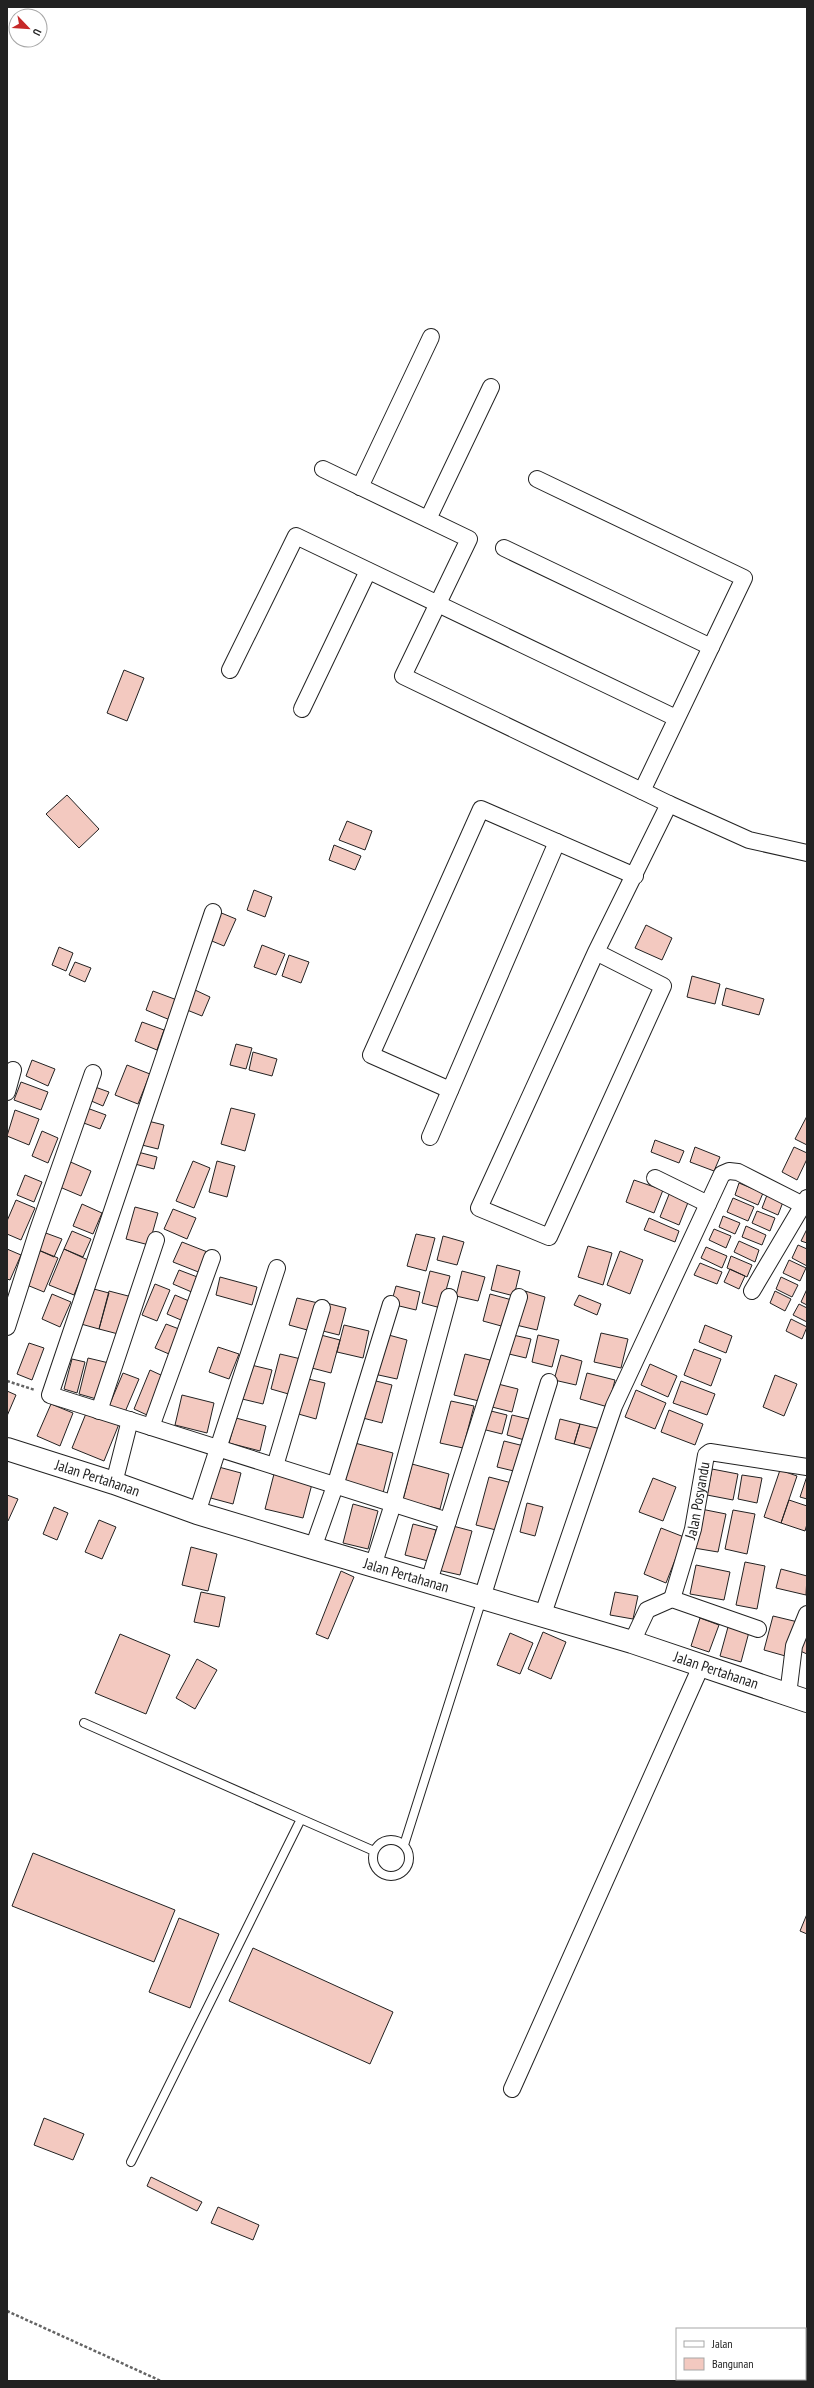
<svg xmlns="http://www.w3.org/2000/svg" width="814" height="2388" font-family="'PT Sans Narrow',sans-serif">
  <rect width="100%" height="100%" fill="#fff"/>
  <path fill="#f3c9c0" stroke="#222" d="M 124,670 L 144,678 L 127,721 L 107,713 Z
    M 67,795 L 99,829 L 79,848 L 46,814 Z
    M 347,821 L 372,831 L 365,850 L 339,840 Z
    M 334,845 L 361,856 L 355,870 L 329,860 Z
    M 254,890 L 272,897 L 265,917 L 247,910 Z
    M 219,912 L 236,919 L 224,946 L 207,939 Z
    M 646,925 L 672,938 L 662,960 L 635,948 Z
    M 262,945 L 285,954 L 276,975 L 254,967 Z
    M 59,947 L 73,953 L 66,971 L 52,965 Z
    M 289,955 L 309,962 L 301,983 L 282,976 Z
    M 75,962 L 91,968 L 85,982 L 69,975 Z
    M 692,976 L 720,984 L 715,1004 L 687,997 Z
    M 726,988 L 764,999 L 759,1015 L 722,1005 Z
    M 195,990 L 210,997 L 202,1016 L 187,1010 Z
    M 153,991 L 177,1000 L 170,1020 L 146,1010 Z
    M 142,1022 L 164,1030 L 157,1050 L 135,1041 Z
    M 236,1044 L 252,1048 L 246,1069 L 230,1065 Z
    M 253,1052 L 277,1059 L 272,1076 L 249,1070 Z
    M 32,1060 L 55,1069 L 48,1086 L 26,1076 Z
    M 127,1065 L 150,1074 L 138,1104 L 115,1095 Z
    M 21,1082 L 48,1092 L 41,1110 L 14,1100 Z
    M 95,1087 L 109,1092 L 103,1106 L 89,1100 Z
    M 87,1108 L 106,1115 L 100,1129 L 81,1122 Z
    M 231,1108 L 255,1114 L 245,1151 L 221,1144 Z
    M 15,1110 L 39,1119 L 29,1145 L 7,1136 Z
    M 807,1116 L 807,1145 L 795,1139 Z
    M 144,1120 L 164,1125 L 158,1149 L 138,1144 Z
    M 42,1131 L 58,1138 L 48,1163 L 32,1156 Z
    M 655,1140 L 684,1151 L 679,1163 L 651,1152 Z
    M 695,1147 L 720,1157 L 714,1171 L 690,1162 Z
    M 794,1147 L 807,1153 L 807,1159 L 797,1180 L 782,1172 Z
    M 134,1151 L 157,1157 L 154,1169 L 131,1163 Z
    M 66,1160 L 91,1171 L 81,1196 L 55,1185 Z
    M 193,1161 L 210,1168 L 194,1208 L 176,1201 Z
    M 217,1161 L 235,1166 L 227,1197 L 209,1192 Z
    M 25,1175 L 42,1182 L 34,1202 L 17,1195 Z
    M 634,1180 L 663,1190 L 654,1213 L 626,1202 Z
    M 739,1183 L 763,1193 L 758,1205 L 735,1195 Z
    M 670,1192 L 689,1200 L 679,1225 L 660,1217 Z
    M 767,1195 L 783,1202 L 778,1215 L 762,1208 Z
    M 733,1198 L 754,1207 L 748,1221 L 727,1212 Z
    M 16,1200 L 35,1208 L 21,1240 L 7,1234 L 7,1221 Z
    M 82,1204 L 102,1213 L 93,1234 L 73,1226 Z
    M 135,1207 L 158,1213 L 149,1245 L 126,1239 Z
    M 173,1209 L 196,1218 L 187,1239 L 164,1229 Z
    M 757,1211 L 775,1218 L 770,1231 L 752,1223 Z
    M 723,1216 L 740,1223 L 735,1234 L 719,1227 Z
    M 649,1218 L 679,1231 L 675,1242 L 644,1230 Z
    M 746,1226 L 766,1235 L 762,1245 L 742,1237 Z
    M 714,1229 L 731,1236 L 726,1248 L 709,1240 Z
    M 807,1229 L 807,1243 L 801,1241 Z
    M 72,1231 L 91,1239 L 83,1257 L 64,1249 Z
    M 43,1232 L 62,1239 L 54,1257 L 36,1249 Z
    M 416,1234 L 435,1238 L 426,1271 L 407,1266 Z
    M 443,1236 L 464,1242 L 457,1265 L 437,1260 Z
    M 739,1241 L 759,1250 L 755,1262 L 734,1252 Z
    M 182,1242 L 210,1253 L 201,1273 L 173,1262 Z
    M 798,1245 L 807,1249 L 807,1266 L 792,1258 Z
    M 588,1246 L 612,1253 L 603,1285 L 578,1277 Z
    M 706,1247 L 727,1256 L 722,1268 L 701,1258 Z
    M 7,1249 L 21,1255 L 10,1280 L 7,1279 Z
    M 36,1249 L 58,1258 L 44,1292 L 22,1283 Z
    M 64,1249 L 88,1260 L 74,1295 L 49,1285 Z
    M 620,1251 L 643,1260 L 630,1294 L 607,1285 Z
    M 731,1256 L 752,1265 L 747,1277 L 727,1268 Z
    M 789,1260 L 806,1268 L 800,1281 L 783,1273 Z
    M 700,1263 L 722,1272 L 717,1284 L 694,1275 Z
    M 497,1265 L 520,1271 L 514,1296 L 491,1290 Z
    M 730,1269 L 745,1276 L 739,1289 L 724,1282 Z
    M 179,1270 L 200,1278 L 194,1293 L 173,1284 Z
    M 430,1271 L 450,1276 L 441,1308 L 422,1303 Z
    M 462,1271 L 485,1277 L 478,1301 L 456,1296 Z
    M 220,1277 L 257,1287 L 252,1305 L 216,1295 Z
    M 781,1277 L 798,1285 L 792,1297 L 776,1289 Z
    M 155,1284 L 170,1290 L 157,1321 L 142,1315 Z
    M 396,1286 L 420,1292 L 416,1310 L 391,1304 Z
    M 90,1288 L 109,1293 L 99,1329 L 81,1324 Z
    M 807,1289 L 807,1305 L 801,1302 Z
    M 109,1291 L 132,1297 L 122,1335 L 99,1329 Z
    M 525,1291 L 545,1297 L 537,1330 L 516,1325 Z
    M 775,1291 L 791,1299 L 785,1311 L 770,1303 Z
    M 52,1294 L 71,1302 L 60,1327 L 42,1319 Z
    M 490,1294 L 512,1300 L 505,1327 L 483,1321 Z
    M 175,1295 L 189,1301 L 181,1320 L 167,1314 Z
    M 579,1295 L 601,1304 L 597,1315 L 574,1305 Z
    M 297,1298 L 318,1303 L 311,1331 L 289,1325 Z
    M 326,1303 L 346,1308 L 339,1335 L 319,1330 Z
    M 799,1304 L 807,1308 L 807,1322 L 793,1315 Z
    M 791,1319 L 807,1327 L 802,1339 L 786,1331 Z
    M 166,1324 L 179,1329 L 169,1354 L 155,1348 Z
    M 344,1325 L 369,1331 L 363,1358 L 337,1352 Z
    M 705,1325 L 732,1336 L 726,1353 L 699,1342 Z
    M 601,1333 L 628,1339 L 621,1368 L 594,1362 Z
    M 317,1334 L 340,1340 L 331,1373 L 308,1367 Z
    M 385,1334 L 407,1340 L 397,1379 L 374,1374 Z
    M 513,1335 L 531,1339 L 526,1358 L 509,1354 Z
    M 538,1335 L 559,1340 L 552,1367 L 532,1362 Z
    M 29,1343 L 44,1348 L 32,1380 L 17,1374 Z
    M 218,1347 L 239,1354 L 229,1379 L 209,1372 Z
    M 694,1349 L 721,1359 L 711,1386 L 684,1375 Z
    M 280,1354 L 301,1359 L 292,1395 L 271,1389 Z
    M 465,1354 L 490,1360 L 479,1401 L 454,1395 Z
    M 561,1355 L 582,1361 L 576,1385 L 554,1380 Z
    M 88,1358 L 109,1363 L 100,1400 L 79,1394 Z
    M 72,1359 L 85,1362 L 77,1393 L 64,1389 Z
    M 247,1364 L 272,1370 L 263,1404 L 238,1398 Z
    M 650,1364 L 677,1376 L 668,1397 L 641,1385 Z
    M 150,1370 L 163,1376 L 147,1415 L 134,1409 Z
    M 123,1373 L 139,1379 L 125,1412 L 109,1406 Z
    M 587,1373 L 615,1380 L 608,1407 L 580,1399 Z
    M 775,1375 L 797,1384 L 784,1416 L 763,1407 Z
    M 304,1378 L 325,1383 L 316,1419 L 295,1413 Z
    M 368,1379 L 392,1385 L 382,1423 L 359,1417 Z
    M 681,1381 L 715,1394 L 707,1415 L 673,1403 Z
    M 494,1383 L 518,1389 L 512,1412 L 488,1406 Z
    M 636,1390 L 666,1403 L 655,1429 L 625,1417 Z
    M 7,1391 L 16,1395 L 7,1416 Z
    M 182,1395 L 214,1403 L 207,1433 L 175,1425 Z
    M 451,1401 L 474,1406 L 463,1448 L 440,1443 Z
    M 51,1404 L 73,1413 L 60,1446 L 37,1436 Z
    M 487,1410 L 507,1415 L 502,1434 L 482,1429 Z
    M 669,1410 L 703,1424 L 695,1445 L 661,1432 Z
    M 87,1411 L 119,1424 L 104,1461 L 72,1448 Z
    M 512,1415 L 533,1420 L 528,1441 L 507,1435 Z
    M 236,1418 L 266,1426 L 260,1451 L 229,1443 Z
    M 560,1419 L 580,1424 L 574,1444 L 555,1439 Z
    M 580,1424 L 601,1429 L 596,1450 L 574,1444 Z
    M 504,1441 L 524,1446 L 518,1472 L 497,1467 Z
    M 351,1442 L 393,1453 L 383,1493 L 340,1482 Z
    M 412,1464 L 449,1474 L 440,1509 L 403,1500 Z
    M 215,1466 L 241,1473 L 233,1504 L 207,1497 Z
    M 712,1469 L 738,1474 L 733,1500 L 707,1495 Z
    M 780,1470 L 797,1476 L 781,1523 L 764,1517 Z
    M 274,1474 L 312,1484 L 303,1518 L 265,1509 Z
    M 742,1475 L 762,1478 L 757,1503 L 738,1499 Z
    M 807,1476 L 807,1499 L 800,1497 Z
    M 489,1477 L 512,1483 L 500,1531 L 476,1525 Z
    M 653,1478 L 676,1487 L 663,1521 L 639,1512 Z
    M 7,1495 L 18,1499 L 8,1521 L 7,1520 Z
    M 789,1500 L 807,1506 L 807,1524 L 805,1531 L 781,1523 Z
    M 527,1503 L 543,1507 L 535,1536 L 520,1532 Z
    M 353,1504 L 378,1511 L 368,1549 L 343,1543 Z
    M 54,1507 L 68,1513 L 57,1540 L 43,1534 Z
    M 701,1509 L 726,1514 L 718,1552 L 694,1548 Z
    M 733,1510 L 755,1514 L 747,1554 L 725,1549 Z
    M 99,1520 L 116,1527 L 102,1559 L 85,1552 Z
    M 413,1524 L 436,1530 L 428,1561 L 405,1555 Z
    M 449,1525 L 472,1531 L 460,1575 L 438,1570 Z
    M 661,1528 L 684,1537 L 666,1583 L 644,1574 Z
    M 191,1547 L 217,1554 L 208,1591 L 182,1585 Z
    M 745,1562 L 765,1566 L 757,1609 L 736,1605 Z
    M 696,1565 L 730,1572 L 724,1600 L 690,1594 Z
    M 781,1569 L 807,1576 L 806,1595 L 776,1588 Z
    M 341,1571 L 354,1577 L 328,1639 L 316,1634 Z
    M 201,1592 L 225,1597 L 219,1627 L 194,1622 Z
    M 615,1592 L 638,1596 L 633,1619 L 610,1615 Z
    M 773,1616 L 798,1622 L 789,1657 L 764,1650 Z
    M 700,1618 L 719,1625 L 709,1652 L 691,1646 Z
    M 728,1627 L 749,1632 L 741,1662 L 720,1656 Z
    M 807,1631 L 807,1654 L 798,1650 Z
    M 543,1632 L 566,1642 L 551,1679 L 528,1669 Z
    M 510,1633 L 533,1643 L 520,1674 L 497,1665 Z
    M 120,1634 L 170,1655 L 146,1714 L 95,1693 Z
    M 197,1659 L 217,1670 L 195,1709 L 176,1698 Z
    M 33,1853 L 175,1910 L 154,1962 L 12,1906 Z
    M 807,1914 L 807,1934 L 800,1931 Z
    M 179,1918 L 219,1934 L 190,2008 L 149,1992 Z
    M 253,1948 L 393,2012 L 370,2064 L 229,2001 Z
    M 44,2118 L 84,2134 L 73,2160 L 34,2145 Z
    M 151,2177 L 202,2202 L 197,2211 L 147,2186 Z
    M 218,2207 L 259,2225 L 253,2240 L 211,2223 Z"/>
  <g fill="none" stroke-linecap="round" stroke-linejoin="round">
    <defs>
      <path id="lane" d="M 84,1723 L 301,1819
        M373 1858a18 18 0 1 1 36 0a18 18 0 1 1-36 0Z
        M 404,1845 L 482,1599
        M 131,2162 L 301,1819 L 374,1851"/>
      <g id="street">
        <path d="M 323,469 L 469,539 L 403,676 L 669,804 L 749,840 L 807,853"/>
        <path d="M 537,479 L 744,578 L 642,791"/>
        <path d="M 360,487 L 431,337"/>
        <path d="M 428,519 L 491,387"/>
        <path d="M 504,548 L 711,647"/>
        <path d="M 230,670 L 296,536 L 676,718"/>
        <path d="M 302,709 L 368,571"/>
        <path d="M 213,912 L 50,1395 L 448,1521"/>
        <path d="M 596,952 L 663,986 L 549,1237 L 479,1208 L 596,952 L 669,804"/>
        <path d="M 450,1090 L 371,1055 L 481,809 L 635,876"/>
        <path d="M 7,1092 L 13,1070"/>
        <path d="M 430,1137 L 557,842"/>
        <path d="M 655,1178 L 708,1204"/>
        <path d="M 752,1291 L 807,1198"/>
        <path d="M 7,1327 L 37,1233 L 93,1073"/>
        <path d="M 99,1411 L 156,1240"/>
        <path d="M 151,1427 L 212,1258"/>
        <path d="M 275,1466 L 322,1308"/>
        <path d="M 114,1483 L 130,1420"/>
        <path d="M 197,1513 L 277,1268"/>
        <path d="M 313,1548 L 335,1486 L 391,1304"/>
        <path d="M 373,1566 L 393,1504 L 449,1297"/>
        <path d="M 429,1581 L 519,1297"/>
        <path d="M 482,1598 L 549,1382"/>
        <path id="s1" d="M 672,1599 L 693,1529 L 706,1455 L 710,1452 L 807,1467"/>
        <path d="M 543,1614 L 614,1406 L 722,1174 L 729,1171 L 738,1172 L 807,1207"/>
        <path d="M 632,1642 L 647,1610 L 672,1599 L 758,1629"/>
        <path d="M 788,1695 L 794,1646 L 807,1614"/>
        <path d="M 512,2089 L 702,1664"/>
      </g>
      <g id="primary">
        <path id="s2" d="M 7,1449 L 114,1483 L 197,1513 L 313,1548 L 632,1642 L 807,1701"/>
      </g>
    </defs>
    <use href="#lane" stroke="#222" stroke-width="10"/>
    <use href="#street" stroke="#222" stroke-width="18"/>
    <use href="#primary" stroke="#222" stroke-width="24"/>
    <path stroke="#646464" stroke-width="2.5" stroke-dasharray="3 2" stroke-linecap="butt" d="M 7,1381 L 35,1390
      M 7,2311 L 161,2381"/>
    <use href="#lane" stroke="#fff" stroke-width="8"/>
    <use href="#street" stroke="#fff" stroke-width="16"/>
    <use href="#primary" stroke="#fff" stroke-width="22"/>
  </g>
  <g text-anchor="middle" stroke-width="3" stroke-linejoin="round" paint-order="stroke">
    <g font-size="15" fill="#222" stroke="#fff">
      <text dy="5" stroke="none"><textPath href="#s2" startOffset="95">Jalan Pertahanan</textPath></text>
      <text dy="5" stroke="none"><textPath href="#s1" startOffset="102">Jalan Posyandu</textPath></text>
      <text dy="5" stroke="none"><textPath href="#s2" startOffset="419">Jalan Pertahanan</textPath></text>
      <text dy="5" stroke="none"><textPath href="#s2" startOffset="743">Jalan Pertahanan</textPath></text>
    </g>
  </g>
  <rect width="814" height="2388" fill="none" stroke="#222222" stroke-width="16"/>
  <rect x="676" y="2328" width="130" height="52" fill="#ffffff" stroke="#a7a7a7"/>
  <rect x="684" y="2341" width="20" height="6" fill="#ffffff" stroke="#a7a7a7"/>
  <text x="712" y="2348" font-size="12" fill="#222222">Jalan</text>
  <rect x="684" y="2358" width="20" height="12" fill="#f3c9c0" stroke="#a7a7a7"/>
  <text x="712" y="2368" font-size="12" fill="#222222">Bangunan</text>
  <g transform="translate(28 28) rotate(115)"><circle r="19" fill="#ffffff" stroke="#a7a7a7"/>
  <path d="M0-3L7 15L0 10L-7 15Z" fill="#c62828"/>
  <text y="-6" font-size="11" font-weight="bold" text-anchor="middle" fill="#222222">U</text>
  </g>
</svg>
